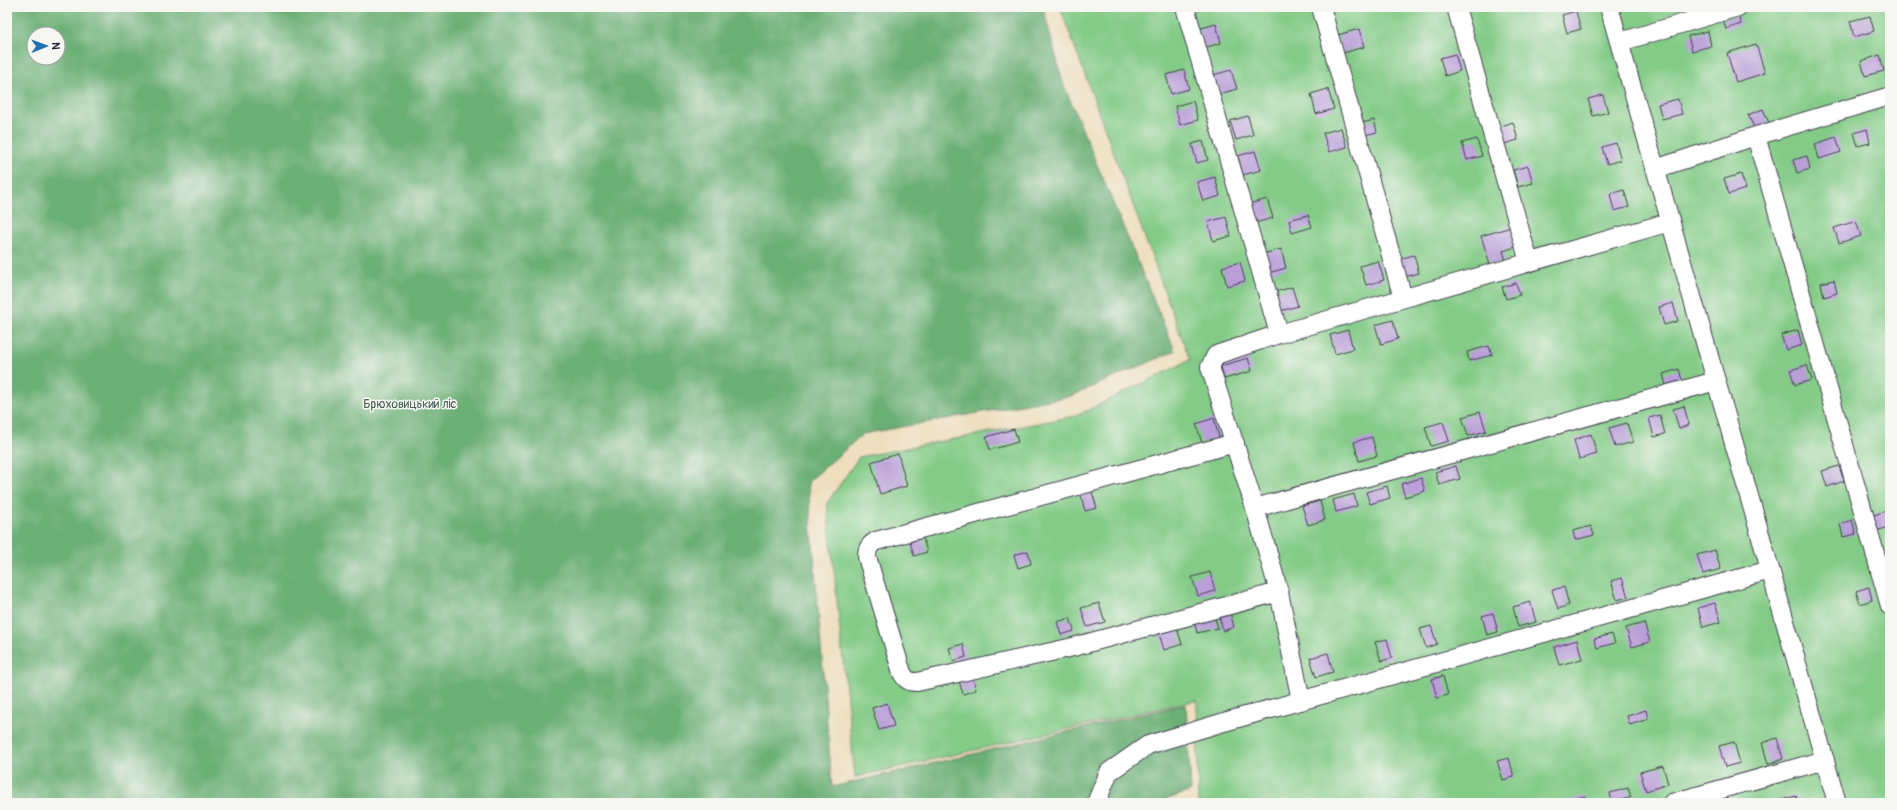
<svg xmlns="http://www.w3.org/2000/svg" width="1897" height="810" font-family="Pangolin,sans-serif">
  <rect width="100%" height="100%" fill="#f6f6f2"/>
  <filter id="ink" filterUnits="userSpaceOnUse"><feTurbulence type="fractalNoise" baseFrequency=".025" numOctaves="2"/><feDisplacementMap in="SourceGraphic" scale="8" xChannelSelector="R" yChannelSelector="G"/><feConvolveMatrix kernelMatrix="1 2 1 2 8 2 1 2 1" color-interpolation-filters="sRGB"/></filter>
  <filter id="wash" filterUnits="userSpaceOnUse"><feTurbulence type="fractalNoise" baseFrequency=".012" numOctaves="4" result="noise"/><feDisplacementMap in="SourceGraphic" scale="16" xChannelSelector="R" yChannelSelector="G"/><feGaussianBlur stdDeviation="0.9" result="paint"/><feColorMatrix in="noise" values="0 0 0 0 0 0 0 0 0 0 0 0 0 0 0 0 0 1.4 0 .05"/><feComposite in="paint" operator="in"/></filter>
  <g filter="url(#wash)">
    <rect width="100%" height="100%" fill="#eedebd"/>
    <path fill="#83cb87" stroke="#527661" d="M 1060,7 L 1890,7 L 1890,803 L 1198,803 L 1197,700 L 855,777 L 827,503 L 859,457 L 1076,416 L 1190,360 Z"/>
    <path fill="#6aaf74" stroke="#466858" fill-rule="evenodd" d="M 7,7 L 1043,7 L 1063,83 L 1175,351 L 1071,396 L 863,434 L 808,482 L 832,787 L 1186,704 L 1191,791 L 1156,803 L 7,803 ZM 34,34 L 58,34 L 58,58 L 34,58 Z"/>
    <g id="blocks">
      <path fill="#b99ed8" d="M 1576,11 L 1581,29 L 1567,33 L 1562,15 Z
        M 1738,15 L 1741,24 L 1726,29 L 1723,20 Z
        M 1870,16 L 1874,31 L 1854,37 L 1850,21 Z
        M 1216,24 L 1221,43 L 1203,48 L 1198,29 Z
        M 1359,29 L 1364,47 L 1343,53 L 1338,35 Z
        M 1708,31 L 1711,46 L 1692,51 L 1688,36 Z
        M 1756,44 L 1765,73 L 1736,82 L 1727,53 Z
        M 1455,54 L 1460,71 L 1445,76 L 1440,58 Z
        M 1880,55 L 1884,71 L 1865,76 L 1861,61 Z
        M 1184,70 L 1189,89 L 1171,94 L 1166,75 Z
        M 1231,70 L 1237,89 L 1219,94 L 1213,75 Z
        M 1328,89 L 1334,109 L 1316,114 L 1311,94 Z
        M 1603,95 L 1608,112 L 1593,116 L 1588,99 Z
        M 1678,99 L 1682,114 L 1662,119 L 1658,104 Z
        M 1193,101 L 1198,120 L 1180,125 L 1175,106 Z
        M 1763,109 L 1769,123 L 1755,129 L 1748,115 Z
        M 1248,116 L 1253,135 L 1236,140 L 1230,121 Z
        M 1374,120 L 1377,132 L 1361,136 L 1358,124 Z
        M 1513,122 L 1518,140 L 1504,144 L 1499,127 Z
        M 1341,128 L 1347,147 L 1329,152 L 1323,133 Z
        M 1867,129 L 1870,143 L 1858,146 L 1854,133 Z
        M 1836,137 L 1841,152 L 1819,159 L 1815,144 Z
        M 1477,139 L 1482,156 L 1467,160 L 1462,143 Z
        M 1203,141 L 1208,160 L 1197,163 L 1192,144 Z
        M 1616,143 L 1621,160 L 1607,164 L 1602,147 Z
        M 1255,151 L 1261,170 L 1243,175 L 1238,156 Z
        M 1807,156 L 1810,169 L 1797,173 L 1793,160 Z
        M 1528,166 L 1533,183 L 1518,187 L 1513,170 Z
        M 1741,174 L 1746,189 L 1729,194 L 1724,179 Z
        M 1215,177 L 1220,196 L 1203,201 L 1197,182 Z
        M 1624,190 L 1629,207 L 1614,211 L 1610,194 Z
        M 1267,199 L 1273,218 L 1255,223 L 1249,204 Z
        M 1308,215 L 1312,227 L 1292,233 L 1289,220 Z
        M 1226,217 L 1231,236 L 1213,241 L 1208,222 Z
        M 1856,221 L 1861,236 L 1839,243 L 1834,228 Z
        M 1511,227 L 1516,247 L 1503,251 L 1506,261 L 1490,265 L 1481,236 Z
        M 1281,249 L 1286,268 L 1268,273 L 1263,254 Z
        M 1414,255 L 1419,273 L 1404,277 L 1399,259 Z
        M 1378,261 L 1384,280 L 1366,285 L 1360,266 Z
        M 1240,262 L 1245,281 L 1227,286 L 1222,267 Z
        M 1834,280 L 1837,293 L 1824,297 L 1821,283 Z
        M 1516,283 L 1520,295 L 1506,299 L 1502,287 Z
        M 1292,287 L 1298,306 L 1280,311 L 1275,292 Z
        M 1673,303 L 1678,321 L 1664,325 L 1659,307 Z
        M 1393,320 L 1398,339 L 1381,344 L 1375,325 Z
        M 1348,330 L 1353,349 L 1335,354 L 1330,335 Z
        M 1798,330 L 1802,345 L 1786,350 L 1781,335 Z
        M 1489,346 L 1492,355 L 1469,361 L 1467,352 Z
        M 1248,358 L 1252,371 L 1224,379 L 1221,366 Z
        M 1807,365 L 1812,380 L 1795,385 L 1790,370 Z
        M 1679,369 L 1682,380 L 1666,385 L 1663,374 Z
        M 1684,406 L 1689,425 L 1679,428 L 1673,409 Z
        M 1480,412 L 1486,431 L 1468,436 L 1462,417 Z
        M 1660,415 L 1665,434 L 1654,437 L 1649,418 Z
        M 1214,418 L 1219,438 L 1202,443 L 1196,424 Z
        M 1443,422 L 1449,441 L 1431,446 L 1425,427 Z
        M 1627,423 L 1633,442 L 1615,447 L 1609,428 Z
        M 1014,429 L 1018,442 L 990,450 L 986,437 Z
        M 1591,434 L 1597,454 L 1579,459 L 1574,440 Z
        M 1372,437 L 1377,456 L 1359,461 L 1354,442 Z
        M 898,454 L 907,486 L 880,494 L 871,462 Z
        M 1456,466 L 1460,479 L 1439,485 L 1435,472 Z
        M 1839,466 L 1844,481 L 1827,487 L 1822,471 Z
        M 1421,478 L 1425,491 L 1405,497 L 1401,484 Z
        M 1387,486 L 1390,498 L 1370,504 L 1366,492 Z
        M 1091,489 L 1097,508 L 1085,511 L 1080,492 Z
        M 1354,494 L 1357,506 L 1336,512 L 1333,500 Z
        M 1320,501 L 1325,520 L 1308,525 L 1302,506 Z
        M 1890,510 L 1890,527 L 1875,531 L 1870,516 Z
        M 1852,520 L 1856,534 L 1843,537 L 1840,524 Z
        M 1591,526 L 1594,535 L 1575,540 L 1573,531 Z
        M 923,538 L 927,552 L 914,556 L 910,542 Z
        M 1715,550 L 1721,569 L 1703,574 L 1697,555 Z
        M 1028,551 L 1031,564 L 1018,568 L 1014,555 Z
        M 1210,572 L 1215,591 L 1198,596 L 1192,577 Z
        M 1622,578 L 1628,597 L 1617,600 L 1611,581 Z
        M 1564,587 L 1569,605 L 1558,609 L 1552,590 Z
        M 1869,587 L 1872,600 L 1860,604 L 1856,591 Z
        M 1530,602 L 1536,622 L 1518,627 L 1513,607 Z
        M 1099,603 L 1105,622 L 1087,627 L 1081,608 Z
        M 1715,603 L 1721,622 L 1703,627 L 1698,608 Z
        M 1229,609 L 1234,627 L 1223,631 L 1218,612 Z
        M 1493,613 L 1498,632 L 1487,635 L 1482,616 Z
        M 1214,615 L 1218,628 L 1197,633 L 1194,621 Z
        M 1070,618 L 1074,631 L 1061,635 L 1057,622 Z
        M 1644,623 L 1650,642 L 1632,647 L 1626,628 Z
        M 1176,625 L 1182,644 L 1164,650 L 1158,630 Z
        M 1431,626 L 1437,644 L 1426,648 L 1420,629 Z
        M 1612,634 L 1615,643 L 1597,648 L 1594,639 Z
        M 1387,639 L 1392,658 L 1381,661 L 1375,642 Z
        M 1577,640 L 1582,659 L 1559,665 L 1554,647 Z
        M 963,644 L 966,657 L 953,661 L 949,648 Z
        M 1328,653 L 1333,672 L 1316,677 L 1310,658 Z
        M 1443,676 L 1448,695 L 1437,698 L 1432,679 Z
        M 973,677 L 976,690 L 963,694 L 959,681 Z
        M 887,703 L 894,726 L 879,730 L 872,708 Z
        M 1646,710 L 1648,719 L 1630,725 L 1627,716 Z
        M 1777,738 L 1783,759 L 1768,764 L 1762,743 Z
        M 1734,742 L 1740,763 L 1725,767 L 1719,746 Z
        M 1509,758 L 1514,777 L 1503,780 L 1497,761 Z
        M 1663,766 L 1668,784 L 1646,791 L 1640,772 Z
        M 1628,788 L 1631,797 L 1612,803 L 1610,793 Z
        M 1585,796 L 1587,803 L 1566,803 L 1566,801 Z
        M 1796,796 L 1799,803 L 1781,803 L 1780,800 Z"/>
    </g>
  </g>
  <g filter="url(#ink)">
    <use href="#blocks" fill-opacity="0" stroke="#413e4e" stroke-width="1"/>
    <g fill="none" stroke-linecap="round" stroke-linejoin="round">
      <defs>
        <path id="street" d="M 1185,7 L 1279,334
          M 1321,7 L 1403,298
          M 1456,7 L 1529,262
          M 1609,7 L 1837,803
          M 1620,42 L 1738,7
          M 1756,136 L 1890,606
          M 1655,169 L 1756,136 L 1890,96
          M 1235,443 L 876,541 C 869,545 867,549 867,557 L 902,673 C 906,680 909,682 917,682 L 1073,647 L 1279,592
          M 1255,508 L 1210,367 L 1216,355 L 1279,334 L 1670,222
          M 1301,701 L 1279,592 L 1255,508 L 1716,381
          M 1096,803 L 1109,772 L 1148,745 L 1224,722 L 1770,570
          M 1672,803 L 1825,760"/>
      </defs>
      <use href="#street" stroke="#413e4e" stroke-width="20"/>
      <use href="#street" stroke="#fff" stroke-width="18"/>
    </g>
  </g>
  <g text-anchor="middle" stroke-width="3" stroke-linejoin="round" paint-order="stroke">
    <g font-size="12" fill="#445d56" stroke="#f6f6f2">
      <text x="410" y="408">Брюховицький ліс</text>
    </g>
  </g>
  <rect width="1897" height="810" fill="none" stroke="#f6f6f2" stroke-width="24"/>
  <g transform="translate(46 46) rotate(89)"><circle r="19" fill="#f6f6f2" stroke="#a1a1a9"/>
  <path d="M0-3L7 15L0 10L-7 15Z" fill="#1f6fb2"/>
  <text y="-6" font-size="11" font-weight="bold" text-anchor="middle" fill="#22223b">N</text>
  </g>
</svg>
